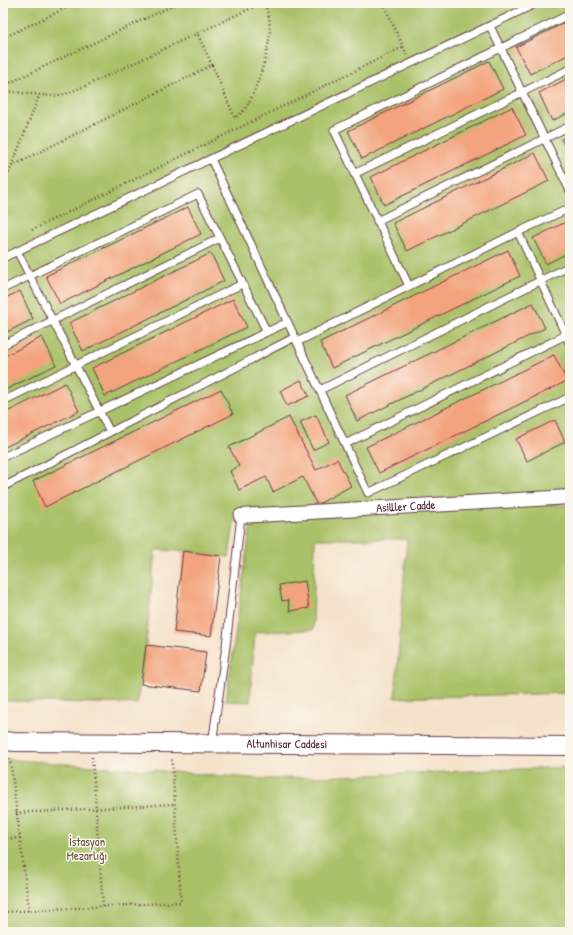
<svg xmlns="http://www.w3.org/2000/svg" width="573" height="935" font-family="'Patrick Hand',sans-serif">
  <rect width="100%" height="100%" fill="#fbf7ec"/>
  <filter id="ink" filterUnits="userSpaceOnUse"><feTurbulence type="fractalNoise" baseFrequency=".025" numOctaves="2"/><feDisplacementMap in="SourceGraphic" scale="8" xChannelSelector="R" yChannelSelector="G"/><feConvolveMatrix kernelMatrix="1 2 1 2 8 2 1 2 1" color-interpolation-filters="sRGB"/></filter>
  <filter id="wash" filterUnits="userSpaceOnUse"><feTurbulence type="fractalNoise" baseFrequency=".012" numOctaves="4" result="noise"/><feDisplacementMap in="SourceGraphic" scale="16" xChannelSelector="R" yChannelSelector="G"/><feGaussianBlur stdDeviation="0.9" result="paint"/><feColorMatrix in="noise" values="0 0 0 0 0 0 0 0 0 0 0 0 0 0 0 0 0 1.4 0 .05"/><feComposite in="paint" operator="in"/></filter>
  <g filter="url(#wash)">
    <rect width="100%" height="100%" fill="#f5e2ca"/>
    <path fill="#a9c167" stroke="#7a7049" d="M 3,3 L 570,3 L 570,501 L 548,505 L 570,505 L 570,693 L 395,698 L 407,539 L 315,539 L 313,630 L 255,632 L 250,702 L 226,701 L 252,516 L 235,516 L 229,557 L 183,551 L 155,550 L 146,645 L 137,704 L 3,701 Z
      M 3,759 L 266,779 L 570,767 L 570,932 L 3,932 Z"/>
    <g id="blocks">
      <path fill="#f3a37d" d="M 570,20 L 570,54 L 530,74 L 516,47 Z
        M 489,61 L 503,89 L 362,159 L 348,131 Z
        M 570,77 L 570,112 L 552,121 L 539,93 Z
        M 512,107 L 526,135 L 384,205 L 371,177 Z
        M 570,135 L 570,156 L 561,139 Z
        M 535,153 L 549,181 L 407,251 L 393,223 Z
        M 188,207 L 201,234 L 60,304 L 46,276 Z
        M 570,220 L 570,252 L 546,264 L 533,238 Z
        M 508,250 L 520,276 L 332,368 L 320,342 Z
        M 211,253 L 224,281 L 83,351 L 69,323 Z
        M 20,291 L 33,319 L 3,334 L 3,299 Z
        M 233,299 L 247,327 L 105,396 L 92,368 Z
        M 533,303 L 545,328 L 357,421 L 345,395 Z
        M 42,337 L 56,365 L 3,391 L 3,357 Z
        M 554,355 L 567,381 L 379,473 L 366,447 Z
        M 301,380 L 309,396 L 287,406 L 280,391 Z
        M 65,383 L 79,411 L 3,448 L 3,414 Z
        M 221,389 L 233,414 L 45,507 L 33,481 Z
        M 316,415 L 329,442 L 313,450 L 300,422 Z
        M 289,417 L 316,470 L 337,459 L 351,486 L 317,505 L 303,477 L 273,492 L 266,477 L 239,490 L 230,471 L 239,466 L 229,447 Z
        M 555,420 L 565,442 L 527,461 L 516,439 Z
        M 183,551 L 221,556 L 211,636 L 174,632 Z
        M 305,581 L 309,608 L 290,611 L 288,600 L 282,601 L 279,585 Z
        M 146,645 L 206,652 L 201,691 L 141,684 Z"/>
    </g>
  </g>
  <g filter="url(#ink)">
    <use href="#blocks" fill-opacity="0" stroke="#643c43" stroke-width="1"/>
    <g fill="none" stroke-linecap="round" stroke-linejoin="round">
      <defs>
        <path id="service" d="M 490,26 L 570,191
          M 211,159 L 368,493 L 570,397
          M 354,174 L 570,69
          M 377,221 L 570,126
          M 518,232 L 570,208
          M 17,251 L 110,432
          M 3,258 L 537,3
          M 409,286 L 334,130 L 570,14
          M 3,289 L 198,194 L 267,332
          M 297,342 L 518,232 L 570,344
          M 3,345 L 220,238
          M 320,390 L 570,266
          M 3,401 L 242,284
          M 345,444 L 566,335
          M 3,457 L 288,322
          M 3,487 L 295,337
          M 212,744 L 226,646 L 241,516"/>
        <g id="minor">
          <path id="s1" d="M 241,516 L 570,497"/>
        </g>
        <g id="tertiary">
          <path id="s2" d="M 3,741 L 16,742 L 570,746"/>
        </g>
      </defs>
      <use href="#service" stroke="#643c43" stroke-width="9"/>
      <use href="#minor" stroke="#643c43" stroke-width="16"/>
      <use href="#tertiary" stroke="#643c43" stroke-width="20"/>
      <path stroke="#643c43" stroke-width="2.5" stroke-dasharray="1 3" stroke-linecap="butt" d="M 383,3 L 407,55
        M 3,38 L 76,3
        M 212,65 L 235,118 C 240,114 245,110 248,104 C 257,89 270,47 270,30 C 270,20 268,12 264,3
        M 3,86 L 178,3
        M 3,91 L 52,96 L 65,94 L 85,86 L 262,3
        M 12,166 L 212,65 L 197,33
        M 3,188 L 39,96
        M 32,230 L 403,47
        M 92,757 L 103,906
        M 16,813 L 175,804
        M 20,838 L 29,911
        M 3,839 L 20,838 L 10,758
        M 3,912 L 181,902 L 172,759"/>
      <use href="#service" stroke="#fff" stroke-width="7"/>
      <use href="#minor" stroke="#fff" stroke-width="14"/>
      <use href="#tertiary" stroke="#fff" stroke-width="18"/>
    </g>
  </g>
  <g text-anchor="middle" stroke-width="3" stroke-linejoin="round" paint-order="stroke">
    <g font-size="12" fill="#4a1f2b" stroke="#fbf7ec">
      <text dy="4" stroke="none"><textPath href="#s1" startOffset="165">Asilller Cadde</textPath></text>
      <text dy="4" stroke="none"><textPath href="#s2" startOffset="284">Altunhisar Caddesi</textPath></text>
    </g>
    <g font-size="12" fill="#66503d" stroke="#fbf7ec">
      <text x="87" y="846">İstasyon<tspan x="87" dy="14">Mezarlığı</tspan></text>
    </g>
  </g>
  <rect width="573" height="935" fill="none" stroke="#fbf7ec" stroke-width="16"/>
</svg>
